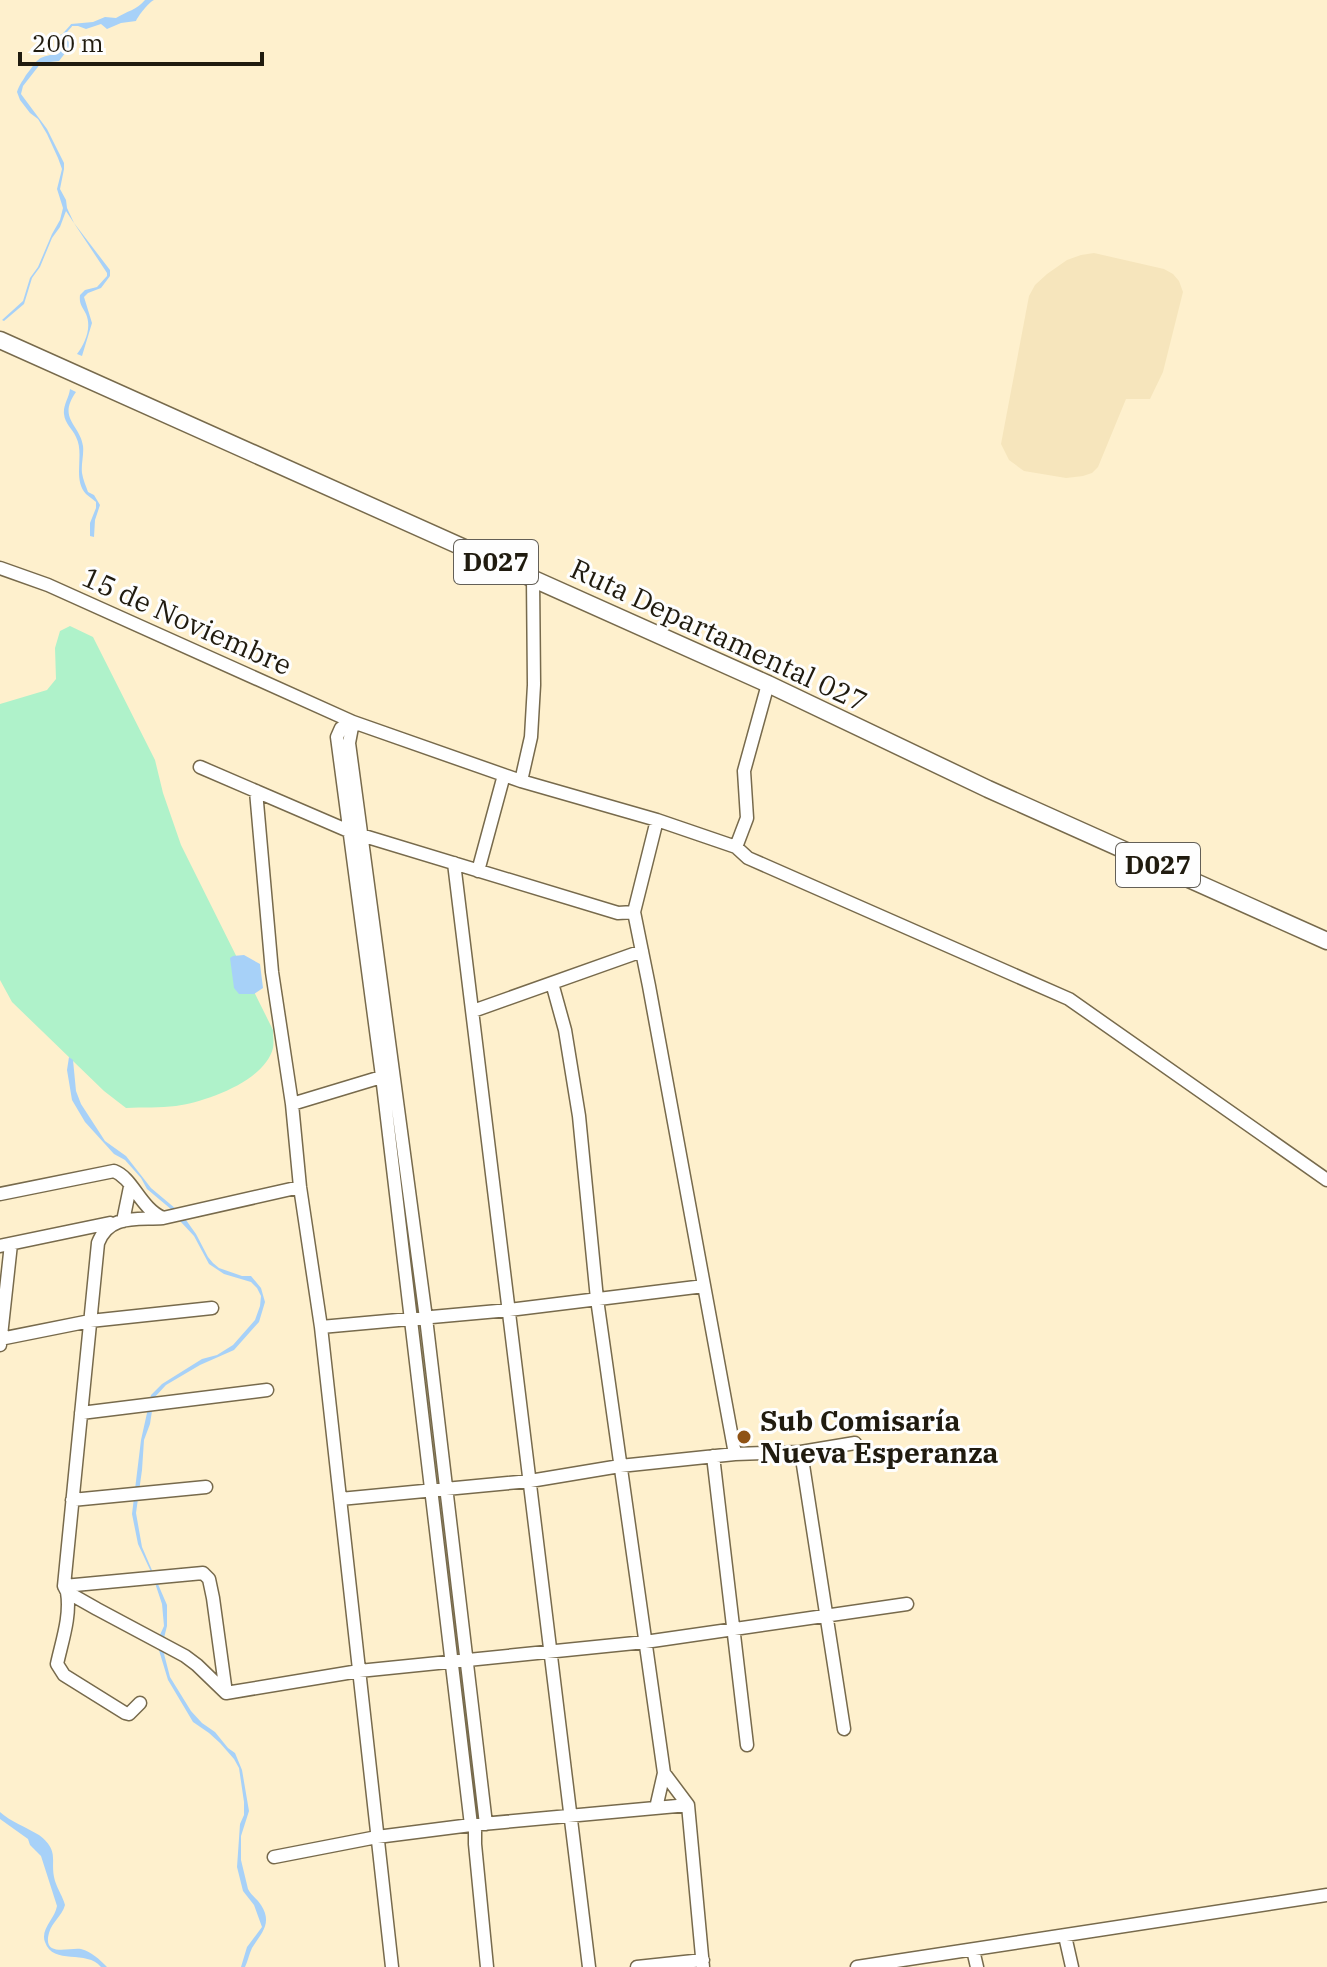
<svg xmlns="http://www.w3.org/2000/svg" width="1327" height="1967" font-family="'IBM Plex Serif',serif">
  <rect width="100%" height="100%" fill="#fef0cd"/>
  <path fill="#f6e5bc" d="M 1094,253 L 1164,269 L 1173,274 L 1179,281 L 1183,292 L 1163,372 L 1150,399 L 1126,399 L 1098,467 L 1092,473 L 1083,476 L 1066,478 L 1024,471 L 1009,460 L 1001,444 L 1029,296 L 1035,285 L 1047,274 L 1067,260 L 1081,255 Z"/>
  <path fill="#aff2ca" d="M 70,626 L 93,637 L 155,760 L 163,793 L 181,845 L 273,1030 C 273,1035 274,1043 273,1048 C 265,1081 206,1102 176,1106 C 160,1108 143,1107 126,1108 L 104,1091 L 12,1002 L 0,980 L 0,704 L 47,690 L 56,679 L 55,648 L 60,631 Z"/>
  <path fill="#a7d1f8" d="M 145,0 L 154,0 C 149,2 138,16 136,21 L 121,23 L 107,29 L 101,24 L 86,29 L 78,26 L 70,26 L 71,24 L 93,22 L 105,17 L 116,18 C 127,11 137,10 145,0 Z
    M 61,34 L 69,42 L 69,48 L 59,61 L 41,63 L 23,86 L 21,94 L 47,129 L 64,163 L 64,169 L 60,189 L 66,200 L 67,208 L 74,223 L 110,270 L 110,276 L 101,288 L 88,293 L 84,297 L 92,323 L 82,356 L 77,354 C 85,343 92,328 86,314 C 82,306 79,304 80,295 L 85,290 L 97,287 L 107,276 L 107,273 L 66,211 L 60,227 L 52,238 L 40,267 L 32,278 L 24,304 L 4,321 L 2,320 L 23,301 L 30,278 L 38,267 L 52,234 L 60,220 L 63,208 L 57,189 L 62,169 L 58,158 L 47,134 L 38,119 L 30,113 L 20,100 L 17,92 C 19,85 22,82 26,75 C 39,59 36,57 57,54 C 60,49 57,42 61,34 Z
    M 70,389 L 76,392 C 57,419 80,424 83,446 C 84,455 81,464 82,473 C 83,480 86,486 88,492 L 94,495 L 100,505 L 95,520 L 94,537 L 90,536 L 90,523 L 96,508 L 96,502 C 93,499 89,497 86,494 C 72,479 85,454 76,437 C 72,428 65,424 64,414 C 63,405 69,398 70,389 Z
    M 244,955 L 260,964 L 263,988 L 254,994 L 239,994 L 234,988 L 230,958 L 233,956 Z
    M 69,1057 L 73,1060 L 76,1091 L 81,1104 L 105,1141 L 126,1156 L 151,1188 L 176,1209 L 172,1210 L 147,1189 L 141,1178 L 125,1160 L 114,1154 L 85,1122 L 72,1100 L 67,1070 Z
    M 186,1220 L 196,1234 L 208,1257 L 213,1263 L 219,1268 L 242,1276 L 251,1276 L 261,1288 L 265,1302 L 259,1322 L 234,1350 L 200,1365 L 166,1385 L 154,1398 L 150,1424 L 144,1440 L 142,1470 L 136,1513 L 142,1547 L 167,1605 L 167,1626 L 162,1646 L 170,1677 L 191,1711 L 202,1723 L 215,1732 L 228,1748 L 235,1753 L 242,1770 L 249,1811 L 241,1836 L 241,1860 L 248,1889 C 251,1895 257,1899 261,1905 C 273,1923 261,1934 252,1948 C 249,1954 248,1961 245,1967 L 241,1967 L 247,1947 L 262,1927 L 254,1905 L 243,1891 L 237,1867 L 240,1824 L 244,1815 L 244,1802 L 239,1768 L 234,1759 L 220,1743 L 209,1733 L 193,1722 L 168,1680 L 158,1647 L 159,1637 L 164,1626 L 162,1604 L 152,1574 L 138,1544 L 132,1514 L 141,1440 L 151,1395 L 162,1384 L 202,1359 L 217,1355 L 233,1345 L 255,1320 L 260,1306 L 261,1296 L 257,1288 L 251,1282 L 224,1274 L 209,1264 L 194,1236 L 180,1221 Z
    M 0,1812 C 11,1822 26,1827 39,1835 C 61,1852 49,1860 55,1881 C 58,1890 63,1897 65,1905 C 62,1916 52,1922 49,1933 C 42,1958 70,1947 81,1949 C 92,1952 99,1959 107,1967 L 101,1967 C 87,1949 53,1966 45,1942 C 40,1929 55,1919 57,1906 L 41,1856 L 30,1845 L 28,1839 L 0,1819 Z"/>
  <g fill="none" stroke-linecap="round" stroke-linejoin="round">
    <path stroke="#a7d1f8" stroke-width="2" d="M 62,36 L 71,26"/>
    <defs>
      <path id="minor" d="M 0,568 L 48,585 L 353,722 L 521,781 L 531,737 L 534,685 L 533,578
        M 353,722 L 341,728 L 337,737 L 382,1076 L 471,1825
        M 353,722 L 349,743 L 426,1318 L 486,1824
        M 200,767 L 351,832 L 618,913 L 634,912
        M 521,781 L 657,820 L 736,847 L 747,818 L 744,771 L 768,684
        M 256,791 L 272,972 L 292,1104
        M 657,820 L 634,912 L 649,986 L 735,1454
        M 736,847 L 748,858 L 1069,999 L 1327,1180
        M 454,863 L 589,1967
        M 478,871 L 504,775
        M 552,983 L 565,1030 L 579,1116 L 597,1299 L 664,1773 L 656,1808
        M 473,1011 L 642,951
        M 388,1075 L 292,1104 L 300,1187 L 321,1327 L 392,1967
        M 0,1194 L 114,1171 C 133,1178 140,1208 163,1218 L 300,1187
        M 163,1218 C 136,1220 109,1214 98,1243 L 64,1586 L 67,1592 L 97,1609 L 185,1656 L 197,1665 L 226,1693 L 359,1671 L 645,1642 L 907,1604
        M 123,1221 L 130,1187
        M 0,1246 L 110,1223
        M 321,1327 L 509,1310 L 704,1286
        M 0,1339 L 90,1321 L 212,1308
        M 0,1345 L 11,1244
        M 81,1413 L 267,1390
        M 801,1452 L 855,1443
        M 713,1456 L 747,1745
        M 340,1499 L 530,1481 L 620,1466 L 735,1454 L 801,1452 L 844,1729
        M 72,1500 L 206,1487
        M 64,1586 L 203,1573 L 209,1579 L 213,1598 L 226,1693
        M 67,1592 C 71,1616 62,1641 57,1664 L 64,1675 L 125,1713 L 129,1714 L 140,1703
        M 688,1805 L 703,1967
        M 475,1825 L 475,1844 L 487,1967
        M 274,1857 L 377,1837 L 471,1825 L 688,1805 L 664,1773
        M 1065,1936 L 1072,1967
        M 973,1950 L 977,1967
        M 637,1967 L 703,1960
        M 857,1967 L 1327,1895"/>
      <path id="major" d="M 0,340 L 768,684 L 988,789 L 1327,941"/>
    </defs>
    <use href="#minor" stroke="#776a4c" stroke-width="15"/>
    <use href="#major" stroke="#776a4c" stroke-width="19"/>
    <use href="#minor" stroke="#fff" stroke-width="12"/>
    <use href="#major" stroke="#fff" stroke-width="16"/>
  </g>
  <circle fill="#8f5315" stroke="#fefefe" stroke-width="3" cx="744" cy="1437" r="8"/>
  <g text-anchor="middle" stroke-width="6" stroke-linejoin="round" paint-order="stroke">
    <g fill="#fefefe" stroke="#635f57" stroke-width="2">
      <rect x="454" y="540" width="84" height="44" rx="6"/>
      <rect x="1116" y="843" width="84" height="44" rx="6"/>
    </g>
    <g font-size="26" font-weight="bold" fill="#201b0f">
      <text x="496" y="571">D027</text>
      <text x="1158" y="874">D027</text>
    </g>
    <g font-size="28" fill="#201b0f" stroke="#fefefe">
      <text transform="translate(187 621) rotate(24)" y="10">15 de Noviembre</text>
      <text transform="translate(719 635) rotate(25)" y="10">Ruta Departamental 027</text>
    </g>
    <g font-size="28" font-weight="bold" fill="#201b0f" stroke="#fefefe" text-anchor="start">
      <text x="760" y="1431">Sub Comisaría<tspan x="760" dy="32">Nueva Esperanza</tspan></text>
    </g>
  </g>
  <path d="M20 52v12h242v-12" fill="none" stroke="#201b0f" stroke-width="4"/>
  <text x="32" y="52" font-size="24" fill="#201b0f" stroke="#fefefe" stroke-width="6" paint-order="stroke">200 m</text>
</svg>
